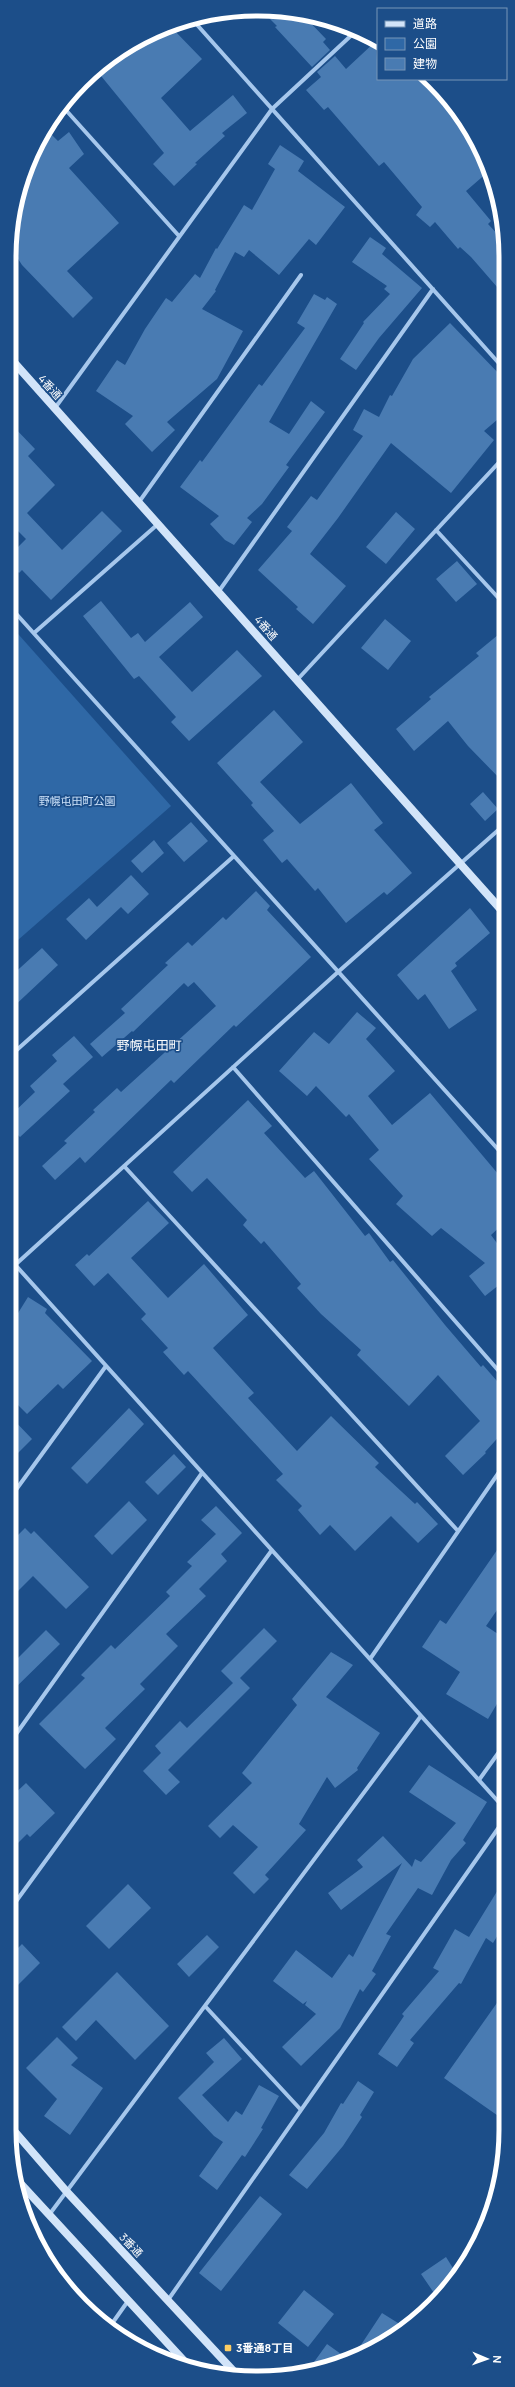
<svg xmlns="http://www.w3.org/2000/svg" width="515" height="2387" font-family="Manrope,'Noto Sans JP',sans-serif">
  <rect width="100%" height="100%" fill="#1c4e89"/>
  <path fill="#2f68a6" d="M 11,626 L 171,806 L 10,947 Z"/>
  <path fill="#497bb2" d="M 290,11 L 303,15 L 326,39 L 323,42 L 330,50 L 312,67 L 275,27 L 277,26 L 264,13 Z
    M 172,28 L 202,59 L 161,98 L 190,131 L 233,95 L 247,113 L 222,133 L 225,136 L 195,163 L 197,164 L 174,186 L 153,164 L 164,153 L 97,71 L 106,60 Z
    M 376,41 L 378,79 L 429,79 L 480,148 L 488,172 L 466,191 L 491,221 L 488,224 L 504,241 L 504,295 L 471,257 L 460,247 L 458,249 L 435,222 L 430,227 L 416,215 L 422,207 L 384,162 L 379,166 L 328,107 L 324,110 L 306,90 L 321,77 L 317,72 L 335,56 L 346,69 Z
    M 46,129 L 58,141 L 69,132 L 84,154 L 69,168 L 119,223 L 67,271 L 93,298 L 73,318 L 22,265 L 11,248 L 11,225 L 42,133 Z
    M 280,145 L 304,161 L 298,171 L 345,207 L 316,245 L 309,239 L 279,275 L 249,250 L 244,257 L 235,252 L 215,290 L 216,291 L 202,309 L 243,331 L 217,379 L 167,422 L 175,430 L 152,452 L 125,424 L 133,416 L 96,391 L 117,360 L 125,365 L 145,329 L 166,298 L 172,302 L 195,274 L 200,278 L 216,248 L 217,249 L 244,205 L 252,210 L 275,169 L 268,164 Z
    M 370,237 L 386,248 L 382,254 L 422,288 L 379,338 L 356,370 L 340,359 L 364,323 L 363,322 L 390,294 L 384,289 L 387,286 L 352,262 Z
    M 314,294 L 325,300 L 327,297 L 337,304 L 269,422 L 289,434 L 311,401 L 325,412 L 286,465 L 289,467 L 262,504 L 247,518 L 252,522 L 234,545 L 225,540 L 210,524 L 219,516 L 180,487 L 200,460 L 202,462 L 259,384 L 262,386 L 305,328 L 297,323 Z
    M 450,323 L 504,379 L 504,414 L 484,431 L 494,440 L 451,493 L 391,443 L 338,518 L 310,554 L 346,586 L 313,624 L 296,609 L 298,607 L 258,570 L 292,531 L 287,527 L 311,496 L 317,500 L 363,436 L 353,430 L 364,409 L 379,417 L 390,395 L 392,396 L 413,359 Z
    M 11,424 L 35,449 L 28,456 L 55,485 L 27,513 L 62,550 L 102,511 L 122,531 L 51,600 L 22,570 L 19,573 L 11,564 L 11,554 L 26,539 L 17,530 L 11,536 Z
    M 396,512 L 415,529 L 386,564 L 366,547 Z
    M 457,561 L 477,584 L 456,602 L 436,579 Z
    M 101,601 L 131,638 L 138,633 L 145,642 L 190,602 L 203,617 L 159,657 L 192,692 L 237,650 L 262,676 L 189,741 L 171,722 L 176,717 L 139,676 L 134,679 L 83,616 Z
    M 385,619 L 411,641 L 388,670 L 361,648 Z
    M 504,630 L 504,783 L 468,746 L 448,721 L 414,751 L 396,729 L 431,699 L 429,697 L 479,656 L 476,653 Z
    M 274,710 L 303,742 L 260,782 L 300,824 L 351,783 L 383,823 L 374,830 L 412,873 L 387,895 L 384,892 L 346,923 L 318,888 L 315,891 L 287,859 L 282,863 L 263,840 L 274,831 L 251,805 L 253,803 L 217,763 Z
    M 483,792 L 498,809 L 485,821 L 470,804 Z
    M 191,822 L 208,841 L 184,862 L 167,843 Z
    M 154,840 L 164,853 L 142,873 L 131,861 Z
    M 131,875 L 149,894 L 128,914 L 121,907 L 86,940 L 66,919 L 89,898 L 97,907 Z
    M 256,891 L 270,906 L 267,910 L 311,957 L 236,1027 L 234,1025 L 174,1083 L 171,1080 L 85,1163 L 80,1157 L 55,1180 L 42,1166 L 67,1143 L 64,1141 L 95,1112 L 93,1110 L 117,1088 L 121,1092 L 216,1006 L 194,982 L 188,987 L 184,983 L 133,1032 L 132,1031 L 102,1057 L 90,1044 L 125,1013 L 121,1009 L 168,965 L 165,963 L 188,942 L 192,946 L 223,917 L 226,920 Z
    M 470,908 L 490,933 L 455,963 L 457,966 L 451,971 L 477,1010 L 449,1029 L 425,994 L 418,1000 L 397,975 Z
    M 42,948 L 58,965 L 10,1010 L 10,977 Z
    M 357,1012 L 376,1028 L 366,1039 L 395,1071 L 368,1096 L 392,1125 L 430,1093 L 504,1181 L 504,1223 L 491,1235 L 502,1250 L 504,1249 L 504,1281 L 485,1296 L 469,1276 L 485,1263 L 441,1228 L 432,1236 L 396,1204 L 403,1196 L 369,1159 L 379,1150 L 349,1114 L 346,1117 L 316,1086 L 307,1096 L 279,1071 L 314,1032 L 329,1044 Z
    M 74,1036 L 93,1057 L 63,1084 L 70,1091 L 20,1137 L 10,1127 L 10,1116 L 35,1092 L 30,1086 L 57,1061 L 52,1055 Z
    M 248,1100 L 272,1126 L 264,1133 L 305,1178 L 314,1171 L 365,1236 L 369,1233 L 390,1262 L 393,1260 L 445,1325 L 481,1367 L 483,1365 L 504,1389 L 504,1431 L 485,1452 L 486,1453 L 463,1475 L 445,1456 L 480,1421 L 438,1375 L 409,1406 L 357,1355 L 361,1350 L 321,1314 L 297,1288 L 301,1284 L 264,1241 L 261,1244 L 243,1225 L 247,1220 L 207,1178 L 192,1192 L 173,1172 Z
    M 148,1201 L 169,1223 L 131,1258 L 168,1298 L 204,1264 L 248,1315 L 213,1348 L 254,1393 L 248,1398 L 297,1451 L 331,1416 L 379,1463 L 375,1467 L 415,1504 L 417,1502 L 438,1524 L 418,1543 L 391,1516 L 355,1551 L 330,1525 L 320,1535 L 298,1510 L 302,1506 L 276,1480 L 283,1474 L 188,1371 L 184,1375 L 163,1352 L 168,1348 L 141,1319 L 146,1314 L 108,1273 L 94,1286 L 75,1265 L 87,1254 L 89,1256 Z
    M 28,1297 L 47,1309 L 45,1313 L 92,1361 L 63,1389 L 58,1384 L 27,1414 L 10,1397 L 10,1326 Z
    M 129,1408 L 144,1424 L 87,1484 L 71,1468 Z
    M 10,1416 L 32,1439 L 10,1461 Z
    M 174,1454 L 186,1467 L 158,1495 L 145,1482 Z
    M 129,1501 L 147,1520 L 112,1555 L 94,1536 Z
    M 216,1506 L 242,1533 L 221,1554 L 227,1561 L 199,1589 L 206,1596 L 166,1634 L 178,1646 L 140,1684 L 145,1689 L 105,1728 L 116,1739 L 85,1769 L 39,1724 L 85,1678 L 81,1675 L 111,1645 L 115,1649 L 170,1596 L 166,1592 L 192,1566 L 187,1562 L 216,1534 L 201,1520 Z
    M 25,1528 L 31,1534 L 34,1531 L 89,1587 L 66,1609 L 33,1576 L 10,1599 L 10,1543 Z
    M 504,1540 L 504,1600 L 486,1626 L 504,1638 L 504,1692 L 488,1719 L 446,1694 L 460,1672 L 422,1647 L 440,1620 L 446,1624 Z
    M 264,1628 L 277,1641 L 240,1678 L 250,1688 L 168,1770 L 180,1782 L 166,1795 L 143,1771 L 161,1753 L 155,1746 L 180,1721 L 187,1728 L 233,1683 L 221,1671 Z
    M 46,1630 L 60,1644 L 9,1694 L 10,1666 Z
    M 331,1652 L 353,1665 L 326,1697 L 380,1733 L 357,1768 L 358,1770 L 335,1788 L 327,1777 L 299,1824 L 306,1830 L 265,1875 L 269,1879 L 254,1894 L 233,1873 L 258,1847 L 233,1825 L 220,1838 L 208,1826 L 252,1783 L 242,1773 L 297,1705 L 292,1699 Z
    M 429,1765 L 487,1802 L 463,1840 L 466,1843 L 451,1860 L 432,1895 L 418,1888 L 386,1934 L 391,1936 L 372,1971 L 376,1974 L 363,1992 L 360,1989 L 340,2028 L 301,2066 L 282,2047 L 316,2014 L 305,2005 L 307,2001 L 303,2004 L 273,1981 L 296,1950 L 332,1978 L 349,1954 L 353,1957 L 402,1863 L 341,1910 L 328,1893 L 363,1867 L 357,1860 L 383,1836 L 412,1867 L 415,1859 L 421,1862 L 456,1823 L 409,1792 Z
    M 26,1783 L 55,1813 L 30,1837 L 27,1834 L 9,1852 L 9,1799 Z
    M 504,1880 L 504,1925 L 493,1943 L 486,1938 L 461,1984 L 459,1983 L 410,2040 L 414,2043 L 397,2067 L 378,2054 L 404,2016 L 402,2014 L 439,1971 L 433,1968 L 455,1929 L 469,1937 Z
    M 128,1884 L 151,1908 L 109,1949 L 86,1926 Z
    M 207,1935 L 219,1947 L 189,1977 L 177,1964 Z
    M 22,1944 L 40,1963 L 9,1994 L 9,1957 Z
    M 117,1972 L 169,2026 L 135,2060 L 96,2020 L 76,2041 L 62,2027 Z
    M 504,1993 L 504,2120 L 444,2078 Z
    M 57,2037 L 78,2058 L 71,2065 L 103,2088 L 70,2135 L 44,2116 L 57,2099 L 26,2068 Z
    M 224,2038 L 242,2059 L 202,2095 L 228,2122 L 236,2111 L 242,2115 L 259,2085 L 279,2096 L 261,2128 L 263,2129 L 245,2157 L 242,2155 L 217,2190 L 199,2176 L 223,2142 L 214,2136 L 178,2098 L 214,2062 L 206,2053 Z
    M 358,2081 L 374,2092 L 360,2115 L 362,2117 L 343,2146 L 307,2189 L 289,2175 L 324,2133 L 341,2103 L 343,2104 Z
    M 260,2196 L 282,2214 L 221,2291 L 199,2273 Z
    M 446,2257 L 456,2273 L 445,2286 L 434,2293 L 421,2274 Z
    M 304,2290 L 334,2314 L 308,2347 L 278,2323 Z
    M 382,2313 L 406,2328 L 353,2357 Z
    M 327,2344 L 348,2359 L 337,2365 L 309,2369 Z"/>
  <g fill="none" stroke-linecap="round" stroke-linejoin="round">
    <path stroke="#a6c7ec" stroke-width="4" d="M 191,18 L 504,369
      M 64,108 L 179,236
      M 55,408 L 272,109 L 356,31
      M 139,502 L 301,275
      M 436,530 L 504,604
      M 219,591 L 433,289
      M 11,608 L 504,1156
      M 34,633 L 158,524
      M 297,680 L 504,457
      M 10,1056 L 234,856
      M 233,1067 L 504,1377
      M 124,1166 L 458,1531
      M 10,1259 L 504,1808
      M 10,1272 L 15,1265 L 338,972 L 504,825
      M 10,1498 L 106,1366
      M 370,1659 L 504,1465
      M 9,1744 L 202,1473
      M 479,1780 L 504,1745
      M 9,1911 L 272,1550
      M 205,2006 L 301,2110
      M 49,2215 L 421,1716
      M 168,2300 L 504,1820
      M 111,2325 L 128,2301"/>
    <path stroke="#d2e4f9" stroke-width="8" d="M 11,359 L 504,913
      M 9,2125 L 67,2192 L 239,2377
      M 19,2182 L 185,2362"/>
  </g>
  <rect fill="#fccd63" stroke="#1c4e89" stroke-width="1.5" x="224" y="2344" width="8" height="8" rx="2"/>
  <g text-anchor="middle" stroke-width="3.5" stroke-linejoin="round" paint-order="stroke">
    <g font-size="11" fill="#fff" stroke="#1c4e89">
      <text transform="translate(50 387) rotate(48)" y="4">4番通</text>
      <text transform="translate(266 628) rotate(49)" y="4">4番通</text>
      <text transform="translate(131 2245) rotate(47)" y="4">3番通</text>
    </g>
    <g font-size="11" fill="#cbe1f9" stroke="#1c4e89">
      <text x="77" y="805">野幌屯田町公園</text>
    </g>
    <g font-size="11" font-weight="bold" fill="#fff" stroke="#1c4e89" text-anchor="start">
      <text x="236" y="2352">3番通8丁目</text>
    </g>
    <g font-size="13" fill="#fff" stroke="#1c4e89">
      <text x="149" y="1050">野幌屯田町</text>
    </g>
  </g>
  <path d="M0 0H515V2387H0ZM257 16H258A241 241 0 0 1 499 257V2130A241 241 0 0 1 258 2371H257A241 241 0 0 1 16 2130V257A241 241 0 0 1 257 16Z" fill="#1c4e89" fill-rule="evenodd"/>
  <path fill="none" stroke="#fff" stroke-width="5" d="M257 16H258A241 241 0 0 1 499 257V2130A241 241 0 0 1 258 2371H257A241 241 0 0 1 16 2130V257A241 241 0 0 1 257 16Z"/>
  <rect x="377" y="8" width="130" height="72" fill="#1c4e89" stroke="#7795b8"/>
  <rect x="385" y="21" width="20" height="6" fill="#d2e4f9" stroke="#7795b8"/>
  <text x="413" y="28" font-size="12" fill="#ffffff">道路</text>
  <rect x="385" y="38" width="20" height="12" fill="#2f68a6" stroke="#7795b8"/>
  <text x="413" y="48" font-size="12" fill="#ffffff">公園</text>
  <rect x="385" y="58" width="20" height="12" fill="#497bb2" stroke="#7795b8"/>
  <text x="413" y="68" font-size="12" fill="#ffffff">建物</text>
  <g transform="translate(487 2359) rotate(92)" stroke="#1c4e89" stroke-width="3" paint-order="stroke">
  <path d="M0-3L7 15L0 10L-7 15Z" fill="#ffffff"/>
  <text y="-6" font-size="11" font-weight="bold" text-anchor="middle" fill="#ffffff">N</text>
  </g>
</svg>
